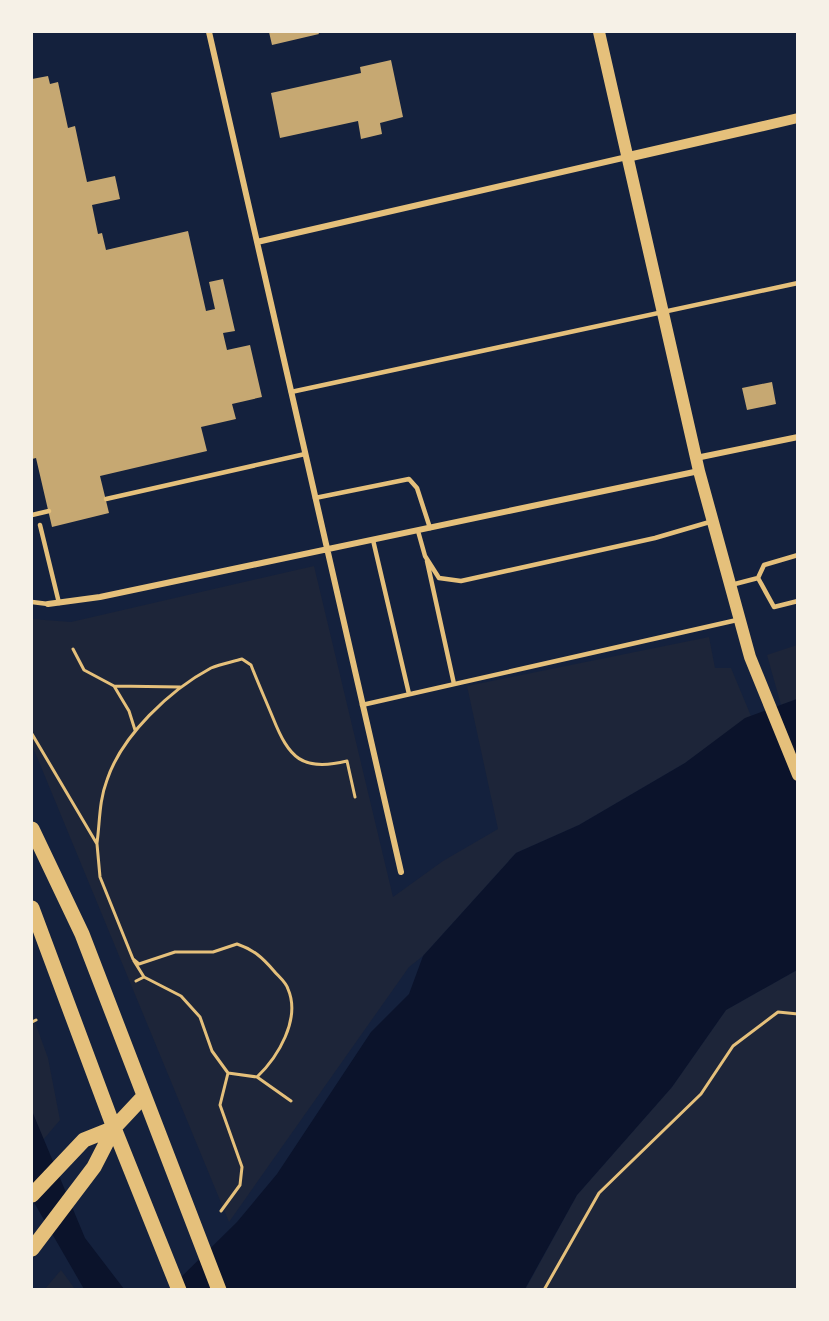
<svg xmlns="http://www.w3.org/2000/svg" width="829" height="1321" font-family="'Nunito Sans',sans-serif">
  <rect width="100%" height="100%" fill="#14213d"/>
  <path fill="#1d2539" d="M 314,566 L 393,897 L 443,861 L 498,829 L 467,686 L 709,637 L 715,668 L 731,668 L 751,716 L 685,763 L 579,825 L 516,853 L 423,956 L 409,967 L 229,1222 L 32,745 L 32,619 L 71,622 Z
    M 797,645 L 797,699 L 781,705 L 767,655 Z
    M 797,970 L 797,1289 L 525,1290 L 577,1195 L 672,1087 L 726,1010 Z
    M 32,1014 L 48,1058 L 60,1120 L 43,1140 L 32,1111 Z
    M 61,1270 L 75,1289 L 45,1289 Z"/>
  <path fill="#0b132b" d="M 797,699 L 797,970 L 726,1010 L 672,1087 L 577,1195 L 525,1289 L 168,1290 L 237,1222 L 277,1174 L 371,1032 L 409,994 L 423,956 L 516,853 L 579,825 L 685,763 L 745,718 Z
    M 32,1111 L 85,1238 L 124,1289 L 84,1289 L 32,1199 Z"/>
  <path fill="#c6a872" d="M 269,32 L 318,32 L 319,34 L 272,45 Z
    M 391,60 L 403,117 L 380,123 L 382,134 L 361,139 L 358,121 L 280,138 L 271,93 L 361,73 L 360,67 Z
    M 48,76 L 50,84 L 58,82 L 68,128 L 75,126 L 87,182 L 115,176 L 120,199 L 92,205 L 98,234 L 102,233 L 106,250 L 188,231 L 206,311 L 215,309 L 209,282 L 223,279 L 235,331 L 223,333 L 227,350 L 250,345 L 262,397 L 232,404 L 236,419 L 201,427 L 207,451 L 100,476 L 109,513 L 52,527 L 36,458 L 32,459 L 32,79 Z
    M 772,382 L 776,404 L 747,410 L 742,388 Z"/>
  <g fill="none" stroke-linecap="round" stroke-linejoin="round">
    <path stroke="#e5c07b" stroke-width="3" d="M 73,649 L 84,670 L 114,686 L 180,687
      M 114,686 L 129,711 L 135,730
      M 32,734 L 97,844 L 100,877 L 133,959 L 139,964 L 175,952 L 213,952 L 237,944 C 254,950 262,957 274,971 C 278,976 286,982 288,989 C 301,1019 278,1057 257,1077
      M 97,843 C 100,821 99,801 107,780 C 122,735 170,690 211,668 C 220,664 232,662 242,659 L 251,665 C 258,683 266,701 273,718 C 289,758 302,772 347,761 L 355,797
      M 134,961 L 144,977
      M 136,981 L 144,977 L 181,996 L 200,1017 L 212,1051 L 228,1073 L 220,1105 L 242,1167 L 240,1185 L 221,1211
      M 32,1022 L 36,1020
      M 228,1073 L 257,1077 L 291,1101
      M 544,1290 L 599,1193 L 701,1094 L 733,1046 L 778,1012 L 798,1014"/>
    <path stroke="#e5c07b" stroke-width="4.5" d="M 291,392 L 798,283
      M 315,498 L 409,479 L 417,488 L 430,528
      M 106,499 L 305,454
      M 32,515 L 49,511
      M 40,525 L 59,603
      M 418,531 L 425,556 L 439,578 L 461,581 L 655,538 L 713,521
      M 373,540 L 409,694
      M 427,561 L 454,684
      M 758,578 L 774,607 L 798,601
      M 758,578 L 764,565 L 798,555
      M 731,585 L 758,578
      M 32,602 L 48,604
      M 362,705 L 737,620"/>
    <path stroke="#e5c07b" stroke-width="6" d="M 209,32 L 401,872
      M 257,242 L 627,157
      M 696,458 L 798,437
      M 48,604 L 100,597 L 699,471"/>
    <path stroke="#e5c07b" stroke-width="10" d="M 628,157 L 798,118"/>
    <path stroke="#e5c07b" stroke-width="12" d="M 599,32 L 699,471 L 750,657 L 798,775"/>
    <path stroke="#e5c07b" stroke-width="15" d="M 32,829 L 82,934 L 219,1290
      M 32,908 L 114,1128 L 179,1290
      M 32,1195 L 84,1140 L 114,1128
      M 32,1249 L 94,1167 L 114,1128 L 143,1097"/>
  </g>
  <rect width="829" height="1321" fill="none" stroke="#f6f1e7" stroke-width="66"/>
</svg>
